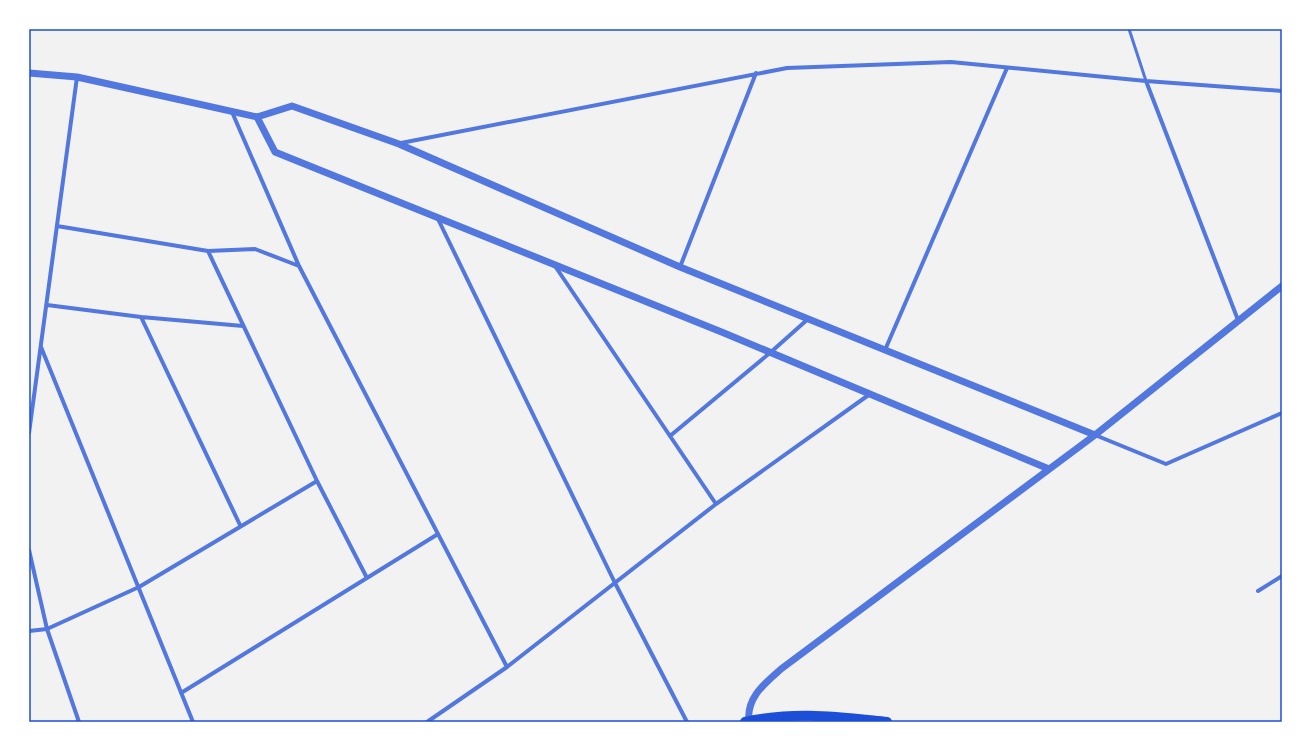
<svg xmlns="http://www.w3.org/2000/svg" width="1311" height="751" font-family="Rubik,sans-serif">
  <rect width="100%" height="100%" fill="#f2f2f2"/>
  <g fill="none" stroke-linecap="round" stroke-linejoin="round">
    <path stroke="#5277de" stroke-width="3" d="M 1129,29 L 1146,81"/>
    <path stroke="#5277de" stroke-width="4" d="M 1146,81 L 1238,320
      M 232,112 L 299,266 L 507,667
      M 401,143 L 787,68 L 951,62 L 1146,81 L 1282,91
      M 438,219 L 615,583 L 687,722
      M 57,226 L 208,251 L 255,249 L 299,266
      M 208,251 L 317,481 L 367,578
      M 555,266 L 716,504
      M 680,267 L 756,73
      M 47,305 L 141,317 L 243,326
      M 141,317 L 240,525
      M 41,347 L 193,722
      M 885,350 L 1007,68
      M 29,433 L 77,77
      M 1095,435 L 1166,464 L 1282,413
      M 670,436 L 771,352 L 808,319
      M 29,550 L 47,629 L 79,722
      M 1258,591 L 1282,576
      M 29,631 L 47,629 L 139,587 L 317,481
      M 181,693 L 438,534
      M 427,722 L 507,667 L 716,504 L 870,394"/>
    <path stroke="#5277de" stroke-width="7" d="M 29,73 L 77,77 L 257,117 L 292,106 L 399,144 L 680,267 L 1095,435
      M 257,117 L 275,152 L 724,333 L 1049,469
      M 749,722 C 746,698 764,684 781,669 L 1095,435 L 1282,286"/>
    <path stroke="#1d4ed8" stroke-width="10" d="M 745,722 C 795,711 837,717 887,722"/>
  </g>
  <rect width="1311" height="751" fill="none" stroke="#ffffff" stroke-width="60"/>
  <rect x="30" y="30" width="1251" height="691" fill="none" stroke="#1d4ed8" stroke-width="1.5"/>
</svg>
